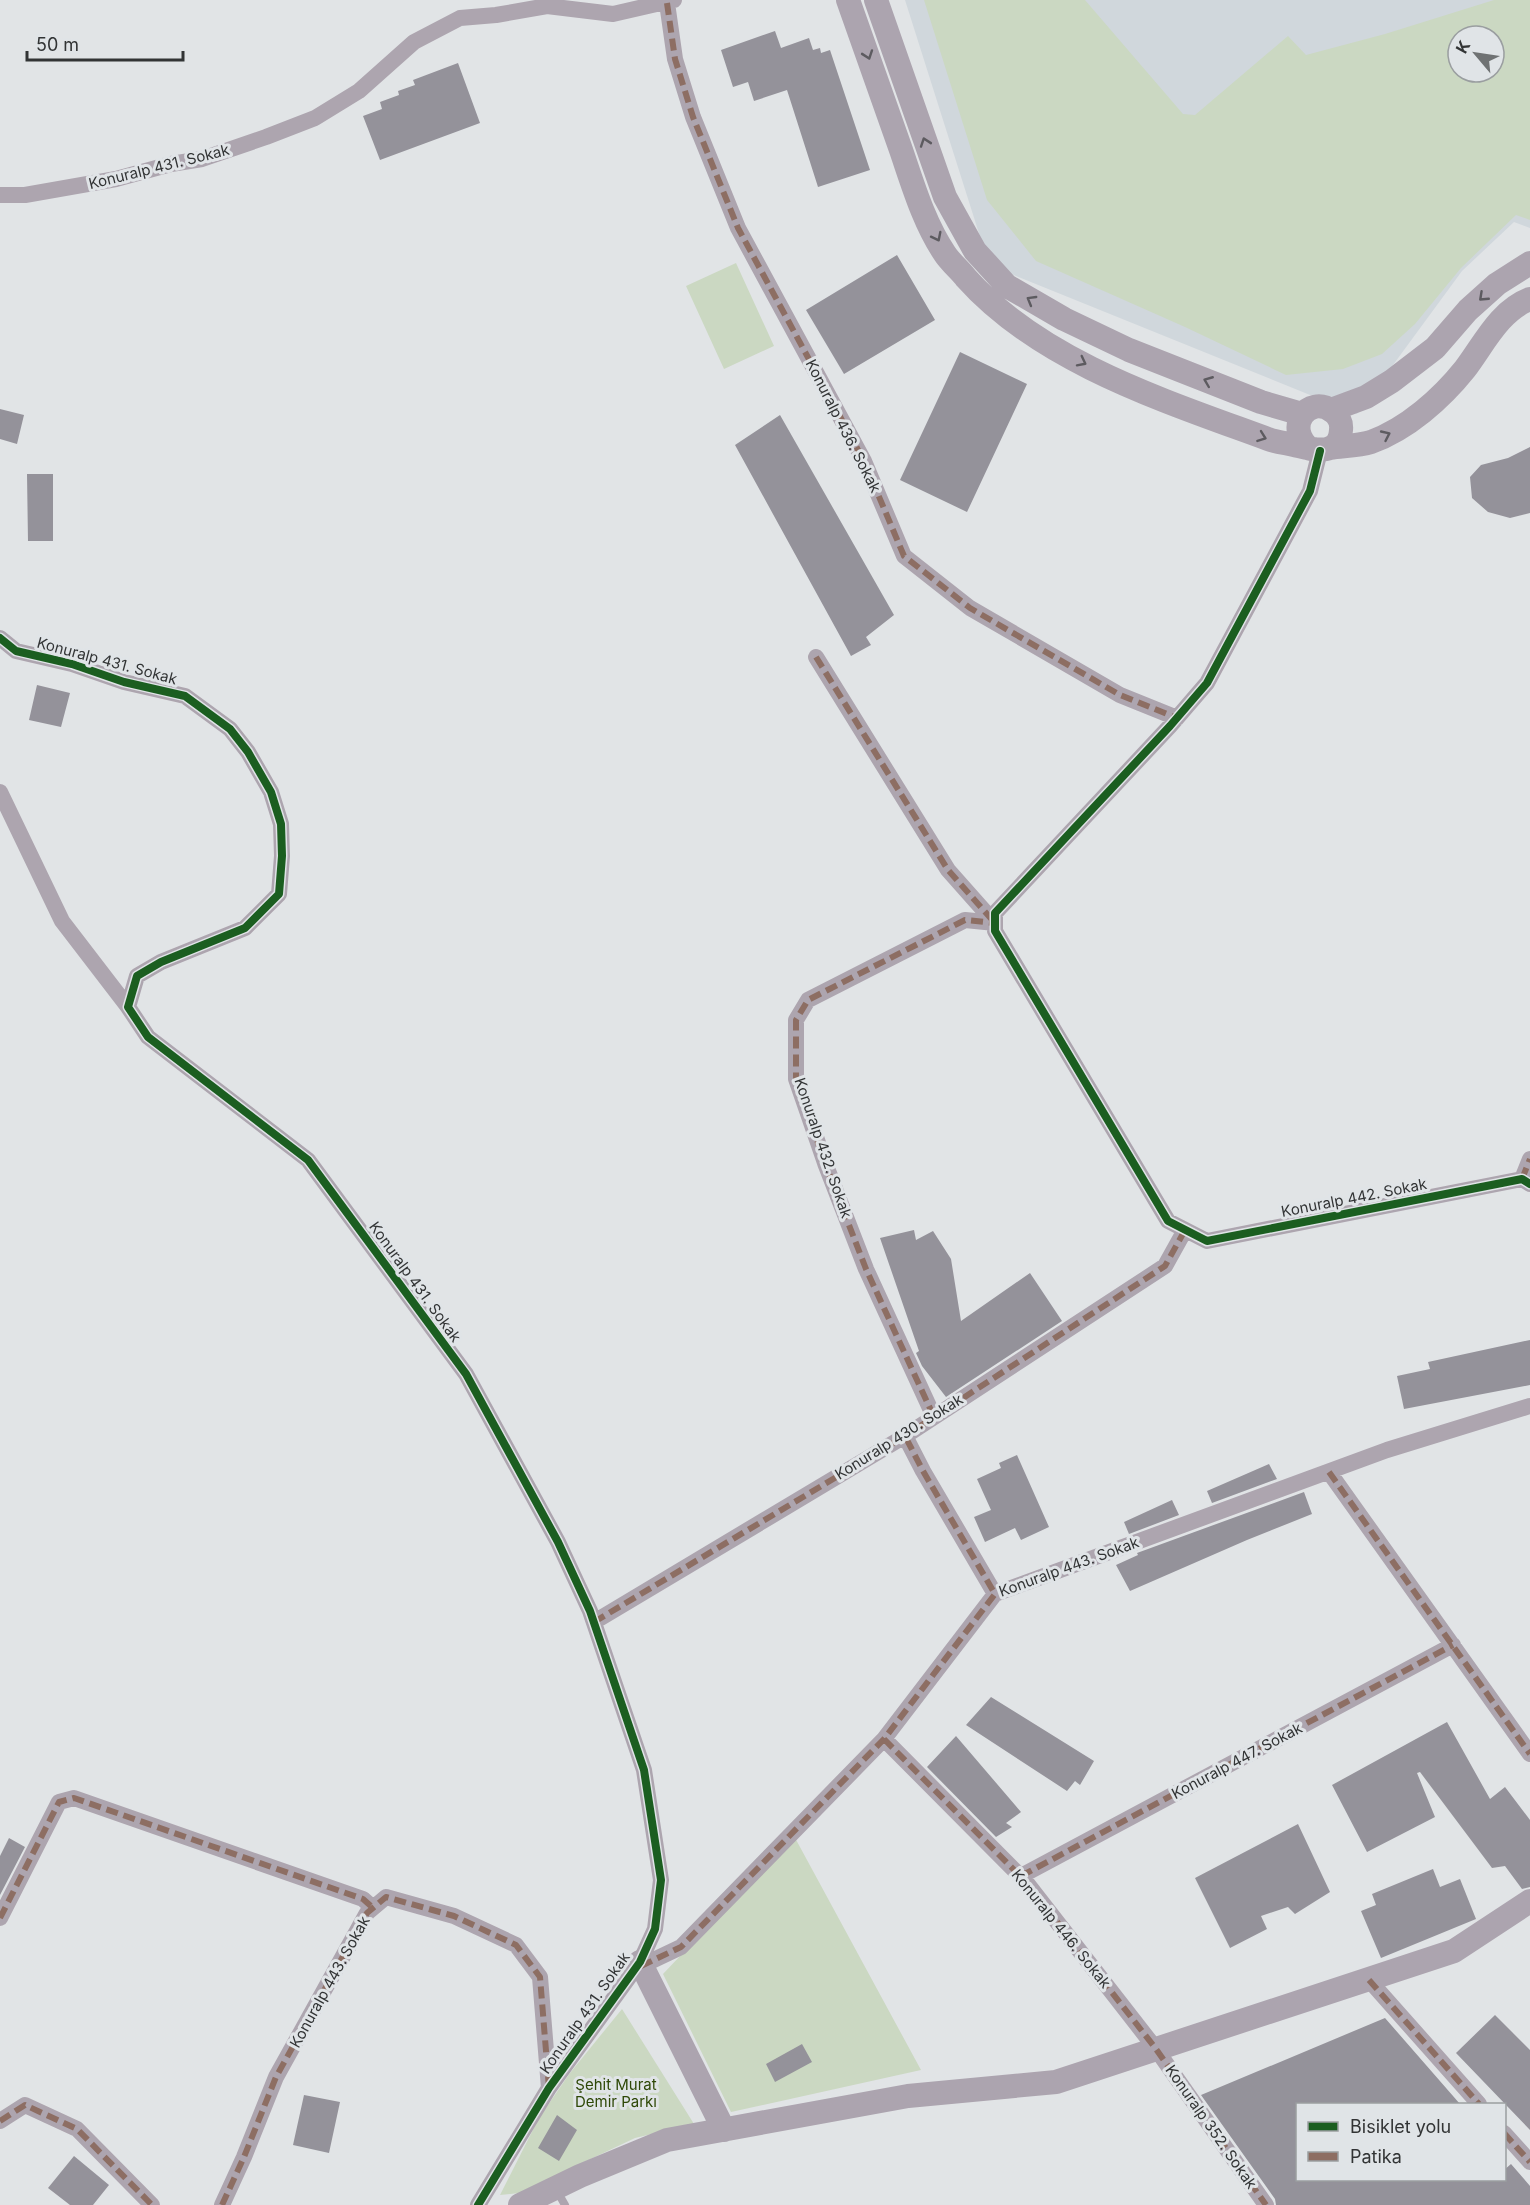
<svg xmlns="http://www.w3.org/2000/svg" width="1530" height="2205" font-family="Inter,sans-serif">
  <rect width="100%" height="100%" fill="#e1e4e6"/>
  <path fill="#d0d7dc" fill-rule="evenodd" d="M 905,0 L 1530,0 L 1530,228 L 1514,222 L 1462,271 L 1357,414 L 989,265 ZM 1458,36 L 1494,36 L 1494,72 L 1458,72 Z"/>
  <path fill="#cbd8c2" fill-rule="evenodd" d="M 924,0 L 1085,0 L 1183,114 L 1195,115 L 1288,36 L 1306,55 L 1385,34 L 1494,0 L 1530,0 L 1530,220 L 1516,215 L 1461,268 L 1415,324 L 1382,354 L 1343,369 L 1286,375 L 1185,327 L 1036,261 L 987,200 ZM 1458,36 L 1494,36 L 1494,72 L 1458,72 Z
    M 736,263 L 774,346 L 724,369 L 686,286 Z
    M 794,1836 L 921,2070 L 731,2112 L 663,1974 Z
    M 622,2009 L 694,2124 L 635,2138 L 519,2193 L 500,2195 L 539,2118 L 570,2073 Z"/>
  <path fill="#94929a" d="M 775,31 L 781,48 L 809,38 L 813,50 L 820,48 L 821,53 L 830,50 L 870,170 L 818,187 L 787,90 L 754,101 L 748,82 L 733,87 L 721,50 Z
    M 458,63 L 480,123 L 380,160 L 363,116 L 382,109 L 380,102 L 399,95 L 398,91 L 415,85 L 413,80 Z
    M 897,255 L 935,320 L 844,374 L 806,310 Z
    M 960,352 L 1027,384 L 967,512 L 900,480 Z
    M 0,409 L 24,415 L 17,444 L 0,439 Z
    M 780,415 L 894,615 L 866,637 L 871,645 L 851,656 L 735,445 Z
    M 1530,447 L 1530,513 L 1510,518 L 1488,512 L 1472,498 L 1470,477 L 1481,465 L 1508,458 Z
    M 27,474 L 53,474 L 53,541 L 28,541 Z
    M 37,685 L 70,693 L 61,727 L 29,720 Z
    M 914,1230 L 916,1240 L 933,1231 L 951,1259 L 961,1321 L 1030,1273 L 1062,1321 L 946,1397 L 922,1366 L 916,1353 L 919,1351 L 880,1238 Z
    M 1530,1340 L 1530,1385 L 1404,1409 L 1397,1376 L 1430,1369 L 1428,1362 Z
    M 1017,1455 L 1049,1527 L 1021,1540 L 1015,1528 L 985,1542 L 974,1517 L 991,1510 L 977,1479 L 1001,1468 L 999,1463 Z
    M 1269,1464 L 1277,1479 L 1212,1503 L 1207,1491 Z
    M 1304,1492 L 1312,1514 L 1247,1540 L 1130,1591 L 1116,1565 L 1138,1555 L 1137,1553 Z
    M 1172,1500 L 1179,1515 L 1129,1534 L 1124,1522 Z
    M 991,1697 L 1094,1761 L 1080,1785 L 1075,1781 L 1067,1791 L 966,1725 Z
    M 1447,1722 L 1490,1799 L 1505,1787 L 1530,1820 L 1530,1887 L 1522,1889 L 1505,1866 L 1492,1868 L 1420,1772 L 1417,1773 L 1435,1817 L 1367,1852 L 1332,1785 Z
    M 956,1736 L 1021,1812 L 1006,1823 L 1012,1827 L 996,1837 L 927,1767 Z
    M 1298,1824 L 1330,1892 L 1295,1914 L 1288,1907 L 1261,1916 L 1267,1929 L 1230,1948 L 1195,1878 Z
    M 9,1838 L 25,1847 L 0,1895 L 0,1856 Z
    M 1433,1869 L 1440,1887 L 1460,1879 L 1476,1919 L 1381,1958 L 1361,1911 L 1376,1905 L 1372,1894 Z
    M 1495,2015 L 1530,2050 L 1530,2130 L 1456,2053 Z
    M 1385,2018 L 1460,2104 L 1298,2104 L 1298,2180 L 1504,2180 L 1504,2170 L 1511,2164 L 1530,2186 L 1530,2205 L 1276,2205 L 1275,2199 L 1201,2095 Z
    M 802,2044 L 812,2062 L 775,2082 L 766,2064 Z
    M 304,2095 L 340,2102 L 329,2153 L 293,2145 Z
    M 557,2115 L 577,2130 L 559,2161 L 538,2148 Z
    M 74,2156 L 109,2185 L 93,2205 L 70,2205 L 48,2188 Z"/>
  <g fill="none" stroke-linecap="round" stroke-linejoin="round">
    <path stroke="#ada5af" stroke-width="8" d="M 557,2191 L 565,2205"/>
    <path stroke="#ada5af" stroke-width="16" d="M 667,3 L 675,59 L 693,117 L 738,228 L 864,461 L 904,556 L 970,608 L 1120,695 L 1177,718
      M 0,195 L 25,195 L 116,179 L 171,164 L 202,159 L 266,137 L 315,118 L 359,91 L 414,42 L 460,18 L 496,15 L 547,6 L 613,14 L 674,0
      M 1320,451 L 1310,491 L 1207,683 L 1170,726 L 995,913 L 995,931 L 1168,1221 L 1207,1241 L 1522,1179 L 1530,1184
      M 0,638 L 16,651 L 72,664 L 124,682 L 185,696 L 230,729 L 248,752 L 271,792 L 281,824 L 282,856 L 279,894 L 245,928 L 161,962 L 137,976 L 128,1007 L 148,1037 L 308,1160 L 466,1374 L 558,1542 L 590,1611 L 644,1770 L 661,1880 L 655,1929 L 640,1962 L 549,2088 L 478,2205
      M 816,657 L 948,870 L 995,923
      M 0,792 L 62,921 L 128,1007
      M 1522,1179 L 1530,1159
      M 934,1417 L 866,1269 L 825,1163 L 796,1079 L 796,1020 L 808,1000 L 965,920 L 995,923
      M 905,1436 L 923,1471 L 995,1594
      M 1329,1472 L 1530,1754
      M 594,1622 L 905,1436 L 1165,1266 L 1185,1230
      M 884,1739 L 1026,1882 L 1156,2049 L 1266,2205
      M 1021,1876 L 1453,1645
      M 0,1918 L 59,1802 L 74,1798 L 363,1899 L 373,1908
      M 641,1966 L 681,1947 L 884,1739 L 995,1594 L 1387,1450 L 1530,1406
      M 1369,1980 L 1479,2104
      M 0,2121 L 25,2105 L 77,2129 L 152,2205
      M 1504,2133 L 1530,2162
      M 222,2205 L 244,2157 L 276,2077 L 367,1913 L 386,1897 L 454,1916 L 516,1945 L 540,1977 L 549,2088"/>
    <path stroke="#aca4af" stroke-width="24" d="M 848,0 C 866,50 883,100 901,150 C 913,185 924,223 945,254 C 951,263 960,270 966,278 C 1041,362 1165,401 1268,439 C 1276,442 1285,443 1294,445 C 1312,449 1339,458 1341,430 C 1342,422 1338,415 1332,411 C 1309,394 1283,427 1310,449
      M 876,0 L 945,197 L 975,251 L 1007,286 L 1064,319 L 1129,350 L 1261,402 L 1302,414
      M 1331,410 L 1366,397 L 1392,381 L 1435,348 L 1468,310 L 1497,284 L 1530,263
      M 1330,448 C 1343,446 1358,446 1371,442 C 1407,429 1441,399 1465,369 C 1484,344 1499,311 1530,299
      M 640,1962 L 724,2130
      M 520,2205 L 580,2176 L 667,2140 L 908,2096 L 1056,2082 L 1454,1951 L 1530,1901"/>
    <path stroke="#8d6e63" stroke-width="6" stroke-dasharray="12 6" stroke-linecap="butt" d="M 667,3 L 675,59 L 693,117 L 738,228 L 864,461 L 904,556 L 970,608 L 1120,695 L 1177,718
      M 816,657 L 948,870 L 995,923
      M 1522,1179 L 1530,1159
      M 934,1417 L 866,1269 L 825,1163 L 796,1079 L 796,1020 L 808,1000 L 965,920 L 995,923
      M 1329,1472 L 1530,1754
      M 594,1622 L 905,1436 L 1165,1266 L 1185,1230
      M 884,1739 L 1026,1882 L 1156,2049 L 1266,2205
      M 1021,1876 L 1453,1645
      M 0,1918 L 59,1802 L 74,1798 L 363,1899 L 373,1908
      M 641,1966 L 681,1947 L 884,1739 L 995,1594 L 923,1471 L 905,1436
      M 1369,1980 L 1479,2104
      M 0,2121 L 25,2105 L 77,2129 L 152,2205
      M 1504,2133 L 1530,2162
      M 222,2205 L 244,2157 L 276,2077 L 367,1913 L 386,1897 L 454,1916 L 516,1945 L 540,1977 L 549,2088"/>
    <defs>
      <path id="cycleway" d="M 1320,451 L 1310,491 L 1207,683 L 1170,726 L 995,913 L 995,931 L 1168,1221 L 1207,1241 L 1522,1179 L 1530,1184
        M 0,638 L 16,651 L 72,664 L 124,682 L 185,696 L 230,729 L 248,752 L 271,792 L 281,824 L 282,856 L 279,894 L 245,928 L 161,962 L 137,976 L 128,1007 L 148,1037 L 308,1160 L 466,1374 L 558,1542 L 590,1611 L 644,1770 L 661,1880 L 655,1929 L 640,1962 L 549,2088 L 478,2205"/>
    </defs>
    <use href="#cycleway" stroke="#e0e4e7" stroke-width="11"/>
    <use href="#cycleway" stroke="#1b5e20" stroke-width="8"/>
  </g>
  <defs><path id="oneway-chevron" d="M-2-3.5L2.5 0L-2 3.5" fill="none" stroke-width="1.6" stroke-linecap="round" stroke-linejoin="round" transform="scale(1.5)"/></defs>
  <g stroke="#5d5b60">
    <use href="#oneway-chevron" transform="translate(868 55) rotate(71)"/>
    <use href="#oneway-chevron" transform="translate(925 142) rotate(-109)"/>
    <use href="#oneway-chevron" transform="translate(937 237) rotate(63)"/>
    <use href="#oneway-chevron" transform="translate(1483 297) rotate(137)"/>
    <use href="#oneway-chevron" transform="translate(1031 300) rotate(-150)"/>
    <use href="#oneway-chevron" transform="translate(1082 362) rotate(27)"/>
    <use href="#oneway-chevron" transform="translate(1208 381) rotate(-158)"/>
    <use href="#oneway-chevron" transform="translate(1386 435) rotate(-25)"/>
    <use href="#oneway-chevron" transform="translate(1262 437) rotate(20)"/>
  </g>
  <g text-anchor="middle" stroke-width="6" stroke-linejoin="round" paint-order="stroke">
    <g font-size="15" fill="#323435" stroke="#e0e4e7">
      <text transform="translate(159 167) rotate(-14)" y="5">Konuralp 431. Sokak</text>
      <text transform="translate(843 426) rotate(63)" y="5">Konuralp 436. Sokak</text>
      <text transform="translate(107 661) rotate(15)" y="5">Konuralp 431. Sokak</text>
      <text transform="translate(823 1148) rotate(71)" y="5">Konuralp 432. Sokak</text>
      <text transform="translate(1354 1198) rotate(-11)" y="5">Konuralp 442. Sokak</text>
      <text transform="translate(415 1282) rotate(54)" y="5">Konuralp 431. Sokak</text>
      <text transform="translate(899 1437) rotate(-32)" y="5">Konuralp 430. Sokak</text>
      <text transform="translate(1069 1567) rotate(-20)" y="5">Konuralp 443. Sokak</text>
      <text transform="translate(1237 1761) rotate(-28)" y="5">Konuralp 447. Sokak</text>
      <text transform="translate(1061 1929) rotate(51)" y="5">Konuralp 446. Sokak</text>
      <text transform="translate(330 1982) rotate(-61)" y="5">Konuralp 443. Sokak</text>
      <text transform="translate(585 2013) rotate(-55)" y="5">Konuralp 431. Sokak</text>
      <text transform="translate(1211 2127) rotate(55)" y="5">Konuralp 352. Sokak</text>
    </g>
    <g font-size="15" fill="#2e4807" stroke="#e0e4e7">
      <text x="616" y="2090">Şehit Murat<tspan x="616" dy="17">Demir Parkı</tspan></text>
    </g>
  </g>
  <rect x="1296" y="2103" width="210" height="78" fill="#e0e4e7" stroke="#9a9ea0" stroke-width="1.5"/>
  <rect x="1308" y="2122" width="30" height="9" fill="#1b5e20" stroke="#9a9ea0" stroke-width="1.5"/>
  <text x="1350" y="2133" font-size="18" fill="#323435">Bisiklet yolu</text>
  <rect x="1308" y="2152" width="30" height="9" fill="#8d6e63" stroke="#9a9ea0" stroke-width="1.5"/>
  <text x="1350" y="2163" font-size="18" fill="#323435">Patika</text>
  <g transform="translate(1476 54) rotate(299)"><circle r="28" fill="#e0e4e7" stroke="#9a9ea0" stroke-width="1.5"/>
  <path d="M0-4.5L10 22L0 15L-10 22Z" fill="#6f7273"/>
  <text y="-9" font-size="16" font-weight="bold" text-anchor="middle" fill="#323435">K</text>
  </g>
  <path d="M27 51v9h156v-9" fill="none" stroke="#323435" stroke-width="3"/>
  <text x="36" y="51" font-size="18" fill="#323435" stroke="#e0e4e7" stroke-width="4.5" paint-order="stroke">50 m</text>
</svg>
